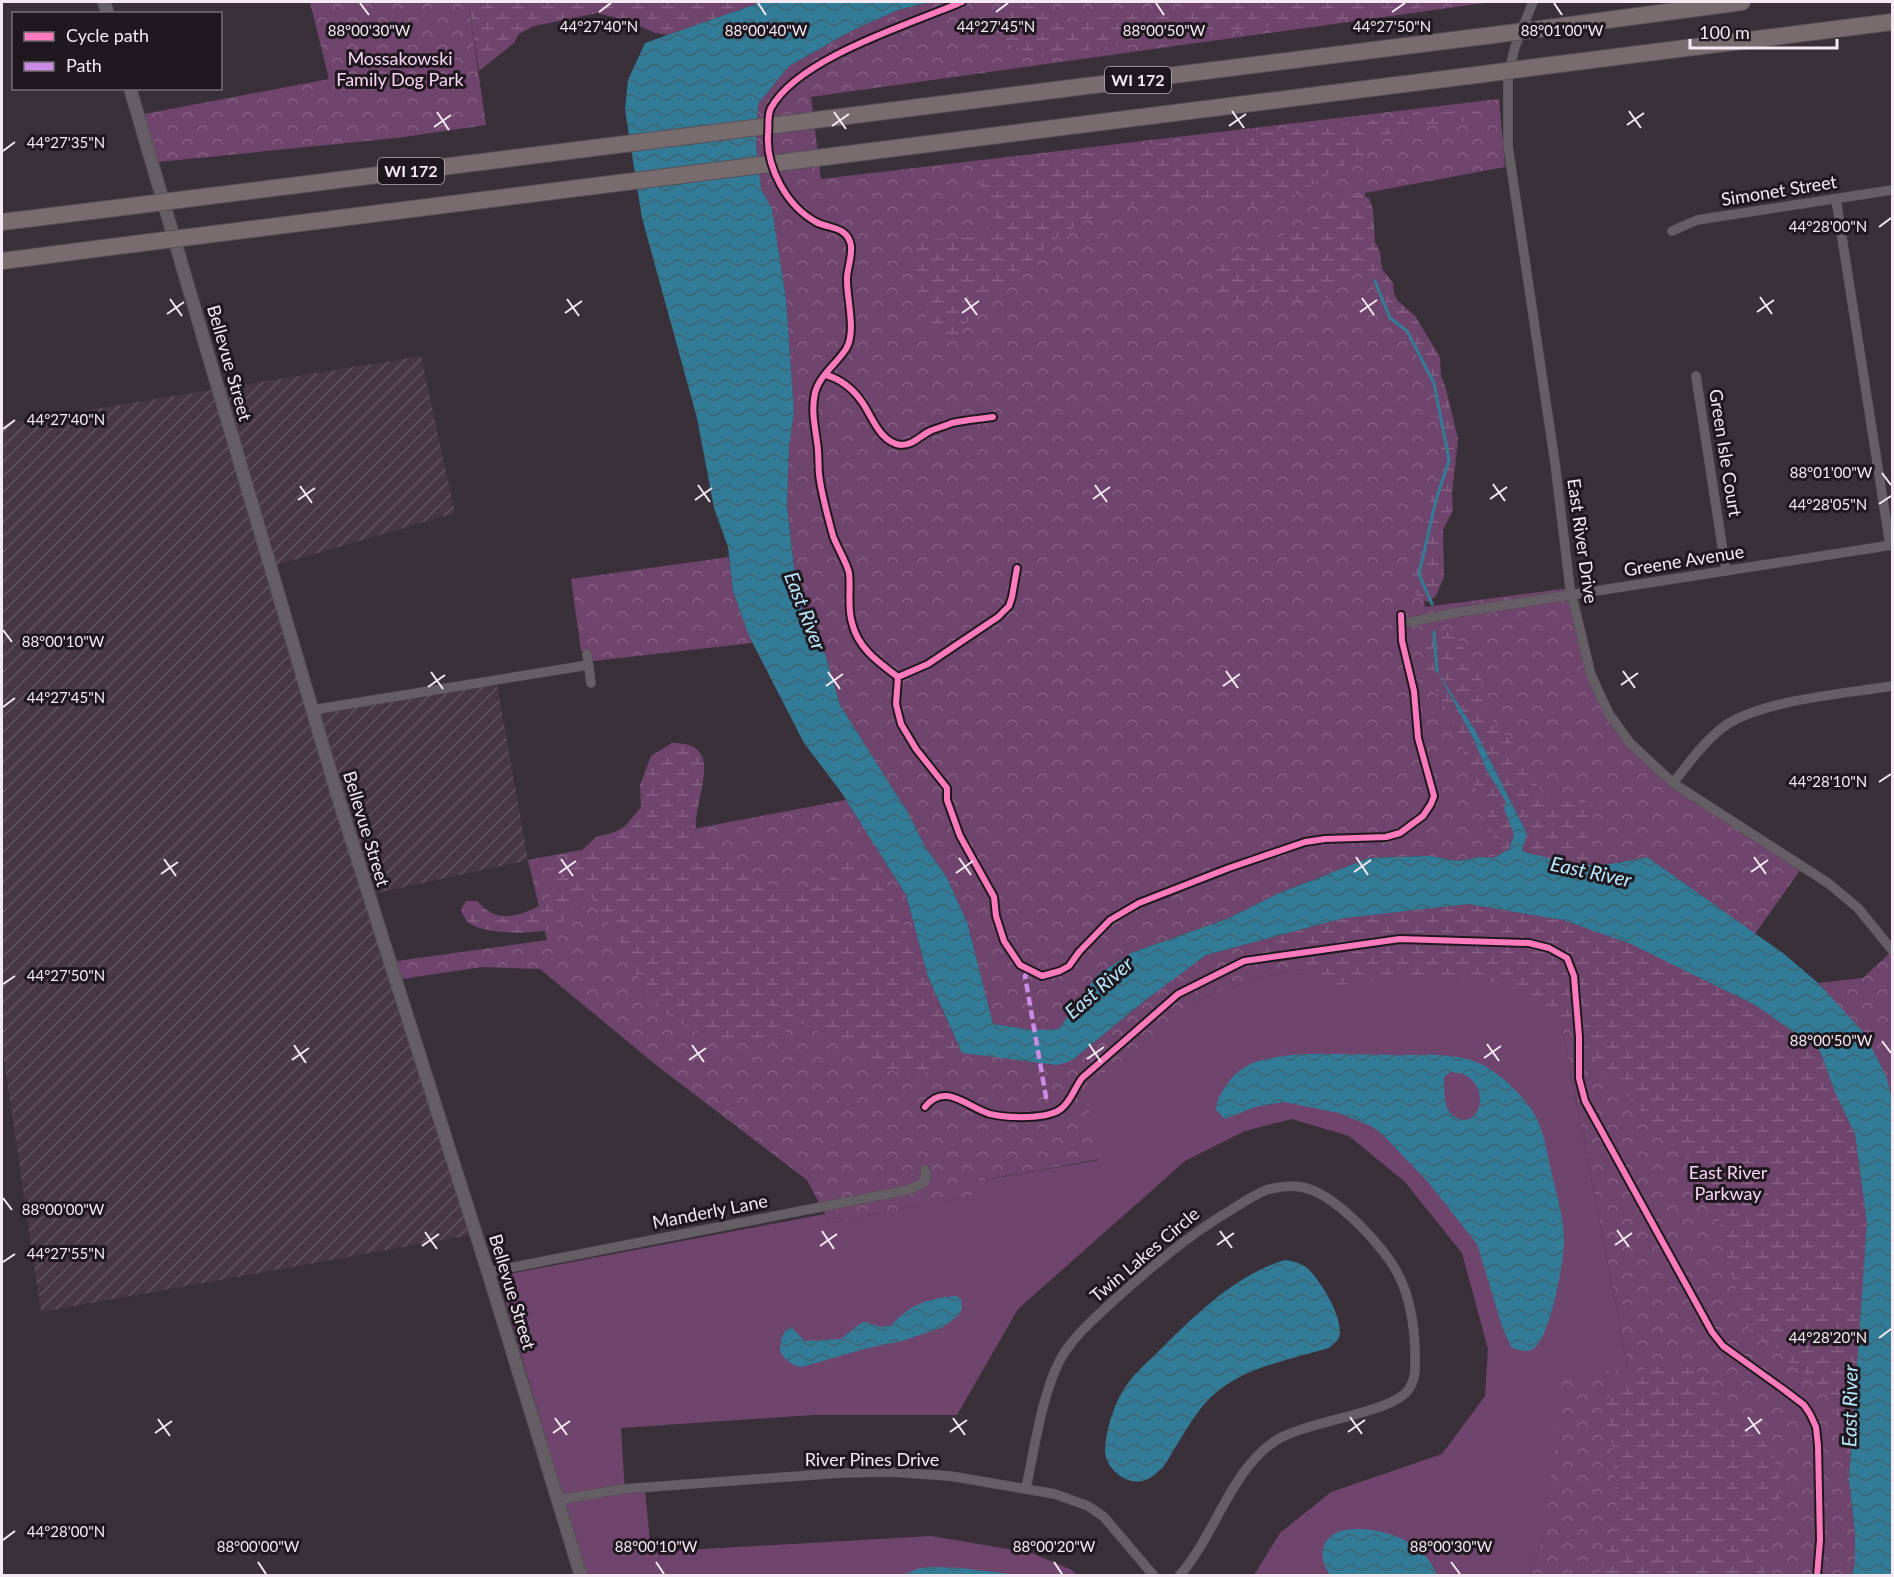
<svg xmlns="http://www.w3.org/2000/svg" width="1894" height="1577" font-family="Lato,sans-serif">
  <defs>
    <pattern id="industrial-furrows" width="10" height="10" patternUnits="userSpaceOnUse" patternTransform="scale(1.5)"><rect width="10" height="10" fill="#483842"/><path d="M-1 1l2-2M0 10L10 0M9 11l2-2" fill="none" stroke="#63555e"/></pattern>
    <pattern id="forest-crowns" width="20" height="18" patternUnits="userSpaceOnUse" patternTransform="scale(1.5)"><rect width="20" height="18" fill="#70456d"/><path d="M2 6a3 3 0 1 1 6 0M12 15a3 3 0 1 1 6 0" fill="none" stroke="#856082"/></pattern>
    <pattern id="wetland-marsh" width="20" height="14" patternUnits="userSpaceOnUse" patternTransform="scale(1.5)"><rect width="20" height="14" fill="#70456d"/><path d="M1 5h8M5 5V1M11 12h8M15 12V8" fill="none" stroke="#856082"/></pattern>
    <pattern id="water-waves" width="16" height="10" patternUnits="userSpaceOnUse" patternTransform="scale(1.5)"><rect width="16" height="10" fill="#337c97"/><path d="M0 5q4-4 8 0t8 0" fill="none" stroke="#3d6474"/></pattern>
  </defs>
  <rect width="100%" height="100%" fill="#3a303a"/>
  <path fill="url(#industrial-furrows)" d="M 421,356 L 455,513 L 270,567 L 312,710 L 496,679 L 528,860 L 368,895 L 476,1234 L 41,1312 L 2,1046 L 2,424 Z"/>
  <path fill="#70456d" d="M 1549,960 L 1628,1368 L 1545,1531 L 1530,1575 L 1254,1575 L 1280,1533 L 1331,1492 L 1442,1454 L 1485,1396 L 1488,1349 L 1462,1253 L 1405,1182 L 1349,1136 L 1292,1119 L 1245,1131 L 1185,1161 L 1018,1309 L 957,1415 L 814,1415 L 621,1428 L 625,1492 L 645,1490 L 651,1552 L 931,1536 L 1032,1553 L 1072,1570 L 1077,1575 L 586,1575 L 510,1317 C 506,1301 498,1283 514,1273 L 825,1214 L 830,1223 L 974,1195 L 973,1182 L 1099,1160 L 1084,1087 L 1207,996 L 1258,978 L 1324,965 Z"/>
  <path fill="url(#forest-crowns)" d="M 310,2 L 468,2 L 486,125 L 397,138 L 158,162 L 144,114 L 329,79 Z
    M 931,2 L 1491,2 L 811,97 L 821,179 L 1499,99 L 1505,167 L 1365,193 L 1375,281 L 1390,318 L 1407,331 L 1434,383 L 1449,460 L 1436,500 L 1419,574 L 1425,607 L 1570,588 L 1591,675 L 1609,714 L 1630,743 L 1673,783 L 1803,866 L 1755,934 L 1647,857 C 1607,866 1584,869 1544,857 C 1535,854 1529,855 1522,849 L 1527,834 C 1503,782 1478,731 1445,685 L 1474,740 L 1487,771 L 1507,802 L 1504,808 L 1514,835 L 1509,849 L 1494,858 L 1480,857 L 1457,861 L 1430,856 L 1369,858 L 1277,894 L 1229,918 L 1131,953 L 1096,976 L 1059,1029 L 1044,1030 L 1049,1063 L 1071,1061 L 1148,998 L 1206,955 L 1344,918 L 1468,904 L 1563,920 L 1631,944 L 1757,1006 L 1820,1051 L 1835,1092 L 1855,1134 L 1867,1223 L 1849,1479 L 1855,1533 L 1855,1564 L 1852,1575 L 1530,1575 L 1545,1531 L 1563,1379 L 1628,1367 L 1549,960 L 1324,965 L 1258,978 L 1207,996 L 1085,1087 L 1100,1159 L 973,1182 L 975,1195 L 830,1223 L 807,1180 L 656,1065 L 540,969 L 482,967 L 402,979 L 397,961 L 547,940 L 528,860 L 846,800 L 906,895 L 928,977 L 933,1009 L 962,1052 L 1030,1061 L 1025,1029 L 993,1024 L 967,922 L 946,876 L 926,848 L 908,813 L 840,705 L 825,654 L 805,622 L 796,585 L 787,506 L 789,446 L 794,412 L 786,299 L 772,209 L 761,189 L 756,146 L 758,104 L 789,66 L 853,30 L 898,10 Z
    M 729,557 L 733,591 L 752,643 L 593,661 L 591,651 L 581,651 L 571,579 Z
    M 1892,951 L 1892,1098 C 1880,1054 1849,1016 1818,983 L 1863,978 Z"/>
  <path fill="url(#wetland-marsh)" d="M 468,2 L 762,2 L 668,35 L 655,33 L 628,21 L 598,13 L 534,26 L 519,34 L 514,43 L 479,71 Z
    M 1003,2 L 1042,2 L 1045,10 L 1051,17 L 1063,22 L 1080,22 L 1110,16 L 1245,2 L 1428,2 L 1425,6 L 1412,9 L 1347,19 L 1177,36 L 1040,57 L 1008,44 L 1002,36 L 996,18 L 997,9 Z
    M 1464,110 L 1475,111 L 1477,115 L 1474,120 L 1409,129 L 1368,139 L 1363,147 L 1366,155 L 1364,160 C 1340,163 1320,180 1300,193 C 1293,197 1284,204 1276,205 C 1246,210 1219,196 1190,197 C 1137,199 1072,216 1036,257 C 1031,262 1028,270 1023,276 C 1015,284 1006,287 997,293 C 978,306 966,323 953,340 C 944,339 934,338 928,329 C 922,321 928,314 926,306 C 925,300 921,294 918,289 C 910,269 910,256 923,239 L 965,238 L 991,226 C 998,208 989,204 982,189 C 979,182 979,176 979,169 L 984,163 Z
    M 1357,195 L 1369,198 L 1373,209 L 1375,242 L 1380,252 L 1382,269 L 1393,283 L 1394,293 L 1398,301 L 1415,316 L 1440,357 L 1441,376 L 1446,389 L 1458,439 L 1452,494 L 1453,510 L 1443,530 L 1444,577 L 1436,596 L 1428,602 L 1420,599 L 1412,587 L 1412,579 L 1424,536 L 1423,515 L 1430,500 L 1441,450 L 1432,383 L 1404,331 L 1388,317 L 1370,280 L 1358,271 L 1346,275 L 1337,291 L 1327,298 L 1315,301 L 1301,302 L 1263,299 L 1241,303 L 1227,300 L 1218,290 L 1214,276 L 1213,266 L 1219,257 L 1244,248 L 1267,242 L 1296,229 L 1304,233 C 1319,227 1318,218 1320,204 L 1326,200 Z
    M 1439,629 C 1458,633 1461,645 1470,659 C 1474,665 1479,670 1482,675 C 1481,685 1480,694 1483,703 C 1488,718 1501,728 1510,741 C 1522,761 1531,788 1554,799 C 1564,803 1579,802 1591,803 L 1595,809 L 1585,848 L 1591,865 C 1574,865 1534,859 1522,849 L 1527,834 L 1475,730 L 1446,685 L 1474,740 L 1487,771 L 1507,802 L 1504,808 L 1514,835 L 1509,849 L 1494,858 L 1496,841 L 1487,821 L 1487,811 L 1475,787 L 1456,728 L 1437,691 L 1427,662 L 1424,642 L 1426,632 Z
    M 672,743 C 732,742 688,805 697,835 C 698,838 702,844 704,846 C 711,853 771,887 780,889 C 790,892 803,889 812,887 C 830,881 834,878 841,861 L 849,862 L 858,869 L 879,869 L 962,1053 L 921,1075 L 900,1073 L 877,1067 L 804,1024 L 792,1026 L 773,1042 L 751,1042 L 712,1037 L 695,1032 L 658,1008 L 644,988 L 611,925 L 602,918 L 592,898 C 571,905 572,916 557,926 C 542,936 479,935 467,921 C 464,918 462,912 461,909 L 466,901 L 477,901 C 484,908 490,914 501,916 C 515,918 552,906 553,888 C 553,882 550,876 551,869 L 564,860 L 578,854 L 596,837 L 615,832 L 625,826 L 641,807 L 640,785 L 651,756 Z
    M 1468,904 L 1563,920 L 1631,944 L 1757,1006 L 1820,1051 L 1835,1092 L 1855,1134 L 1867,1223 L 1852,1444 L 1827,1396 L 1806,1374 L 1787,1361 L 1781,1349 L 1757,1338 L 1745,1323 L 1726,1253 L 1717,1206 L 1700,1176 L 1670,1136 L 1640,1110 L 1596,1062 L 1580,1041 L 1539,1002 L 1496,983 L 1449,977 L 1389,977 L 1359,983 L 1335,985 L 1293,964 L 1275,960 L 1250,944 L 1344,918 Z
    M 1664,1363 L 1685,1366 L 1700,1373 L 1737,1417 L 1755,1429 L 1774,1455 L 1781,1482 L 1776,1525 L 1764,1575 L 1598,1575 L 1617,1514 L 1612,1441 L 1605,1422 L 1608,1398 L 1623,1381 L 1643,1369 Z"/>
  <path fill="url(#water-waves)" fill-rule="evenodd" d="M 762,2 L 931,2 L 898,10 L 853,30 L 789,66 L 758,104 L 756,146 L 761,189 L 772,209 L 786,299 L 794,412 L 789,446 L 787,506 L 796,585 L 805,622 L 825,654 L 840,705 L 908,813 L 926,848 L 946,876 L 967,922 L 993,1024 L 1032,1030 L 1059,1029 L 1096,976 L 1131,953 L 1229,918 L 1277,894 L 1369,858 L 1430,856 L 1457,861 L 1480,857 L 1494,858 L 1509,849 L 1514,835 L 1504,808 L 1506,802 L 1487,771 L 1474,740 L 1437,671 L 1475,730 L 1527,834 L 1522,850 C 1529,855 1536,854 1544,857 C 1584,869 1607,866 1647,857 L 1783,953 L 1818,983 L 1865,1034 L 1886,1076 L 1892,1098 L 1892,1575 L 1852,1575 L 1855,1564 L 1855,1533 L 1849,1479 L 1867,1223 L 1855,1134 L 1835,1092 L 1820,1051 L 1757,1006 L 1631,944 L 1563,920 L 1468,904 L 1344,918 L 1206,955 L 1148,998 L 1071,1061 L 1057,1065 L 962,1053 L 928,977 L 906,895 L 841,792 L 804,743 L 749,636 L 733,591 L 728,547 L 714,508 L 697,418 L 642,218 L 625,110 L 628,80 L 645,43 Z
    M 1304,1054 C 1334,1054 1365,1054 1395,1055 C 1422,1055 1456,1052 1481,1064 C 1500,1073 1526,1098 1536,1117 C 1544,1133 1547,1152 1551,1170 C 1556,1193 1564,1217 1564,1241 C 1564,1262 1550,1339 1533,1349 C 1525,1353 1518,1350 1511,1347 L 1502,1326 L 1477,1244 L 1428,1182 L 1385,1137 L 1371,1126 L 1339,1113 L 1284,1102 L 1255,1107 L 1225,1119 L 1216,1110 C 1217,1099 1221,1093 1227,1084 C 1245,1058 1274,1057 1304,1054 ZM 1450,1072 C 1491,1072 1486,1127 1459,1119 C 1454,1117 1450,1114 1448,1110 C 1443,1100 1445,1087 1444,1077 Z
    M 1285,1260 C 1293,1261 1301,1263 1307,1268 C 1320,1279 1345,1320 1339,1337 C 1337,1342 1333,1344 1329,1348 C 1289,1360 1243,1367 1211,1397 C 1194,1413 1177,1446 1164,1466 C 1158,1472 1151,1479 1142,1481 C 1124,1485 1104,1466 1105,1449 C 1106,1432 1112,1411 1120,1396 C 1129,1378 1145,1364 1159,1351 C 1195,1315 1235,1275 1285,1260 Z
    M 957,1296 L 961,1299 L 962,1308 L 960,1314 L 943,1327 L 902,1341 L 864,1349 L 802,1367 C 792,1366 785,1360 780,1351 C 781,1342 781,1331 791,1327 L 805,1341 L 841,1339 L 861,1323 L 866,1322 L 881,1327 L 892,1325 C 910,1304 929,1298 957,1296 Z
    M 1361,1529 C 1393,1531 1425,1544 1437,1575 L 1330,1575 C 1320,1560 1318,1543 1336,1533 C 1343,1529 1354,1529 1361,1529 Z
    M 933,1567 L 961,1568 L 1018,1575 L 903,1575 L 920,1568 Z"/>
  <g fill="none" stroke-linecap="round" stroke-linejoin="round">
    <path stroke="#337c97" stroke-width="3" d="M 1375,281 L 1390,318 L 1407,331 L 1434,383 L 1449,460 L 1436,500 L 1419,574 L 1432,604
      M 1434,632 L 1437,671"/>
    <defs>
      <path id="minor" d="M 1533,2 L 1515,47 L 1508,76 L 1508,146 L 1555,463 L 1570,588 L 1591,675 L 1609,714 L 1630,743 L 1673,783 L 1828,883 L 1858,908 L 1892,950
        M 1836,199 L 1890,545
        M 1672,231 L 1697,220 L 1892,190
        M 1696,376 L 1726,571
        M 1410,622 L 1454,613 L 1892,545
        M 587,654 L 591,683
        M 312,710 L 588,665
        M 1673,783 C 1689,763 1705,740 1726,725 C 1767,699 1844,694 1892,686
        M 488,1272 L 908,1190 L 924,1183 L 926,1177 L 925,1170
        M 1026,1488 C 1034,1451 1042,1395 1059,1362 C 1071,1338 1093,1320 1112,1302 C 1150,1268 1187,1236 1231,1210 C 1242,1203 1254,1195 1266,1190 C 1277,1187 1290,1185 1301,1187 C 1334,1192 1385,1247 1399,1276 C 1410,1298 1414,1326 1415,1349 C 1415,1363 1417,1377 1409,1389 C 1392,1414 1307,1420 1275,1441 C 1230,1471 1215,1536 1179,1576
        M 558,1500 L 623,1489 L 840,1473 L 890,1472 L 950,1476 L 1055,1494 L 1088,1506 L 1104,1517 L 1154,1576"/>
      <path id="tertiary" d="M 104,2 L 108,14
        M 130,88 L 337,794 L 488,1272 L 581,1576"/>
      <path id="motorway" d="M 1555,27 L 1742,2
        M 1544,66 L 1892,22
        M 194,198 L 1493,35
        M 2,222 L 132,206
        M 205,235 L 1484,74
        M 2,261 L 142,243"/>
    </defs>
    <use href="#minor" stroke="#574f57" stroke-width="10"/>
    <use href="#tertiary" stroke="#574f57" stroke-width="14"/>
    <use href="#motorway" stroke="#574f57" stroke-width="18"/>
    <use href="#minor" stroke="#655e64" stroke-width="9"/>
    <use href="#tertiary" stroke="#655e64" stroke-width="12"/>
    <use href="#motorway" stroke="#796c6f" stroke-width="16"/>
    <defs>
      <path id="motorway-bridge" d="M 1493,35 L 1555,27
        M 1484,74 L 1544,66
        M 132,206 L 194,198
        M 142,243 L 205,235"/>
    </defs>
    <use href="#motorway-bridge" stroke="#574f57" stroke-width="18" stroke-linecap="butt"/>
    <use href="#motorway-bridge" stroke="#796c6f" stroke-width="16"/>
    <path stroke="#ca8be6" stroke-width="4.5" stroke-dasharray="9 4.5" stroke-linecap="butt" d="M 1028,971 L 1025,976 L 1047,1103"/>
    <defs>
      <path id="cycleway" d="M 962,2 C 910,24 798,58 771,108 C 767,115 769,127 768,135 C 766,168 787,206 816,222 C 829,229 848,226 851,246 C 852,256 848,267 847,277 C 846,298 857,331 846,349 C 837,363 819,376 815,393 C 811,410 815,426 817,442 C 819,453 818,463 819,474 C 821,493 828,517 833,536 C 837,547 847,563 849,573 C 851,589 847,607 852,623 C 858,648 878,662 898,677 L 896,704 L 901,724 L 916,749 L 947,788 L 947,800 L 960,836 L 994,897 L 996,916 L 1004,941 L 1020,965 L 1042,976 L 1060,971 L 1069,966 L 1079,952 L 1110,920 L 1139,903 L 1229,868 L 1305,842 L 1325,839 L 1386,837 L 1400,833 L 1423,816 L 1431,804 L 1434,796 L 1418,738 L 1414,691 L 1402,641 L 1401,615
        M 826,375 C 840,379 853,389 862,402 C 872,416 880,443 901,445 C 913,445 920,436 930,431 C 937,428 945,426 952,423 C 965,420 979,419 993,417
        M 898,677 L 928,664 L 998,617 L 1009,606 L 1012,597 L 1017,568
        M 925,1107 C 945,1081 968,1108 990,1114 C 1007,1118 1049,1120 1062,1108 C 1071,1101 1075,1087 1082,1078 L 1178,994 L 1244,961 L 1400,939 L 1529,943 L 1549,948 L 1567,958 L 1574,976 L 1579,1037 L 1579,1078 L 1585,1101 L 1712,1332 L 1723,1346 L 1783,1389 L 1804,1405 L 1810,1414 L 1816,1427 L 1818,1446 L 1820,1540 L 1817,1576"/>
    </defs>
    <use href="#cycleway" stroke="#20181f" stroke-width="10"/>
    <use href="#cycleway" stroke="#fd7abc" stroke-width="6"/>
  </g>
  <path fill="none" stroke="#f5e9f3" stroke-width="2" d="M 360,3 L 369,15M 758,3 L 766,15M 1156,3 L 1164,15M 1554,3 L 1562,15M 599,12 L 611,3M 996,12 L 1008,3M 1392,12 L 1405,3M 1232,111 L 1244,128M 1629,111 L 1641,128M 437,112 L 449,130M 834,112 L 846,129M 1627,125 L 1644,113M 832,126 L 849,114M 1229,126 L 1246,114M 434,127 L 451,115M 3,151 L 15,142M 1879,227 L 1891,218M 1760,297 L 1772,314M 965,298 L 977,315M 1362,298 L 1374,315M 170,299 L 182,316M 567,299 L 579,316M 1360,312 L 1377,300M 1757,312 L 1774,300M 565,313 L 582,301M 962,313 L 979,301M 167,314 L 184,302M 3,429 L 15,420M 1882,473 L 1891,485M 1493,484 L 1505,501M 698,485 L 710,502M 1095,485 L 1107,502M 300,486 L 312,503M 1093,499 L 1110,487M 1490,499 L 1507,487M 298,500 L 315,488M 695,500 L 712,488M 1879,504 L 1891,496M 3,630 L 12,642M 1226,671 L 1238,688M 1623,671 L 1635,688M 431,672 L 443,689M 828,672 L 840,689M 1621,685 L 1638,673M 826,686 L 843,674M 1223,686 L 1240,674M 428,687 L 445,675M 3,707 L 15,698M 1879,782 L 1891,774M 1356,857 L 1368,875M 1754,857 L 1766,874M 959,858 L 971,875M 164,859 L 176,876M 561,859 L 573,876M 1354,872 L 1371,860M 1751,872 L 1768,860M 559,873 L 576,861M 956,873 L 973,861M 161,874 L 178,862M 3,984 L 15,976M 1882,1041 L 1891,1053M 1089,1044 L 1101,1062M 1487,1044 L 1499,1061M 294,1045 L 306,1063M 692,1045 L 704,1062M 1484,1058 L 1501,1046M 1087,1059 L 1104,1047M 292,1060 L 309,1048M 689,1060 L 706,1048M 3,1198 L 12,1210M 1617,1230 L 1629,1247M 822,1231 L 834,1249M 1220,1231 L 1232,1248M 425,1232 L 437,1249M 1217,1245 L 1234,1233M 1615,1245 L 1632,1233M 422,1246 L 439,1234M 820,1246 L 837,1234M 3,1262 L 15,1254M 1879,1338 L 1891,1329M 1350,1417 L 1362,1434M 1748,1417 L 1760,1434M 555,1418 L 567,1435M 953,1418 L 965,1435M 158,1419 L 170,1436M 1745,1431 L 1762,1419M 950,1432 L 967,1420M 1348,1432 L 1365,1420M 155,1433 L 172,1421M 553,1433 L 570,1421M 3,1540 L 15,1531M 258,1562 L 266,1574M 656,1562 L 664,1574M 1054,1562 L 1062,1574M 1451,1562 L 1460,1574"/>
  <g text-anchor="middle" stroke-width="6" stroke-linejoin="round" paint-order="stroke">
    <g fill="#20181f" stroke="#b5aab3" stroke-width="1.5">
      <rect x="1105" y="67" width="66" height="26" rx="4.5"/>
      <rect x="378" y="158" width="66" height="26" rx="4.5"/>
    </g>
    <g font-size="16" font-weight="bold" fill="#f5e9f3">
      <text x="1138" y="86">WI 172</text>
      <text x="411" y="177">WI 172</text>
    </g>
    <g font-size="18" fill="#f9d6f5" stroke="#20181f">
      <text x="400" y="65">Mossakowski<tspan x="400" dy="21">Family Dog Park</tspan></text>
      <text x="1728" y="1179">East River<tspan x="1728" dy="21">Parkway</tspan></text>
    </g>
    <g font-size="18" fill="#f5e9f3" stroke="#20181f">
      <text transform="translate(1779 191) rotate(-9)" y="6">Simonet Street</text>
      <text transform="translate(229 363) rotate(74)" y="6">Bellevue Street</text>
      <text transform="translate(1725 453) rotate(81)" y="6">Green Isle Court</text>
      <text transform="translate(1582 541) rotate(82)" y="6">East River Drive</text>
      <text transform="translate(1684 561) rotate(-9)" y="6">Greene Avenue</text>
      <text transform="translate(366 829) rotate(73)" y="6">Bellevue Street</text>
      <text transform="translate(710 1212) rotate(-11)" y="6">Manderly Lane</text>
      <text transform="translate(1145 1255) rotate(-40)" y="6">Twin Lakes Circle</text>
      <text transform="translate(512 1292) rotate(73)" y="6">Bellevue Street</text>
      <text x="872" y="1466">River Pines Drive</text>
    </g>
    <g font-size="20" font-style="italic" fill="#b9e9fe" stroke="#20181f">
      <text transform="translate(805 611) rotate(69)" y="7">East River</text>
      <text transform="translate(1591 872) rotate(12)" y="7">East River</text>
      <text transform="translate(1099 988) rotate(-41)" y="7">East River</text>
      <text transform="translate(1850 1406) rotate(-89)" y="7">East River</text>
    </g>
  </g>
  <g font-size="15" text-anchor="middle" fill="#f5e9f3" stroke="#20181f" stroke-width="6" stroke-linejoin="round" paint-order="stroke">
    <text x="599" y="32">44°27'40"N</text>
    <text x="996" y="32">44°27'45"N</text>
    <text x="1392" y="32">44°27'50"N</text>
    <text x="369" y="36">88°00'30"W</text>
    <text x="766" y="36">88°00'40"W</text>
    <text x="1164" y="36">88°00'50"W</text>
    <text x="1562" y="36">88°01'00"W</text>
    <text x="66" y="148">44°27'35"N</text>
    <text x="1828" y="232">44°28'00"N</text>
    <text x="66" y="425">44°27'40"N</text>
    <text x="1831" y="478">88°01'00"W</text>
    <text x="1828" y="510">44°28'05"N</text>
    <text x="63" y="647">88°00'10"W</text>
    <text x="66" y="703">44°27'45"N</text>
    <text x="1828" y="787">44°28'10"N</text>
    <text x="66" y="981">44°27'50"N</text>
    <text x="1831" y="1046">88°00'50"W</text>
    <text x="63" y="1215">88°00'00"W</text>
    <text x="66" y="1259">44°27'55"N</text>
    <text x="1828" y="1343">44°28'20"N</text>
    <text x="66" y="1537">44°28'00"N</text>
    <text x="258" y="1552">88°00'00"W</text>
    <text x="656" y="1552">88°00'10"W</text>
    <text x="1054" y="1552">88°00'20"W</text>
    <text x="1451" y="1552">88°00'30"W</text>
  </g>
  <rect width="1894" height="1577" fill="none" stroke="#f5e9f3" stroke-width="6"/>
  <rect x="12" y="12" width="210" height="78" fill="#20181f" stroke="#756c74" stroke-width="1.5"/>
  <rect x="24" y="32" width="30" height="9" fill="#fd7abc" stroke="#756c74" stroke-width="1.5"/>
  <text x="66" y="42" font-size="18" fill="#f5e9f3">Cycle path</text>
  <rect x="24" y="62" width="30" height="9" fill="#ca8be6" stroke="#756c74" stroke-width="1.5"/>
  <text x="66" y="72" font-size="18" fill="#f5e9f3">Path</text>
  <path d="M1690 39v9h147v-9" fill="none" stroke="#f5e9f3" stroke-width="3"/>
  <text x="1699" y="39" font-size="18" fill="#f5e9f3" stroke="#20181f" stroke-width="4.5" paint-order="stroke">100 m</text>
</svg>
